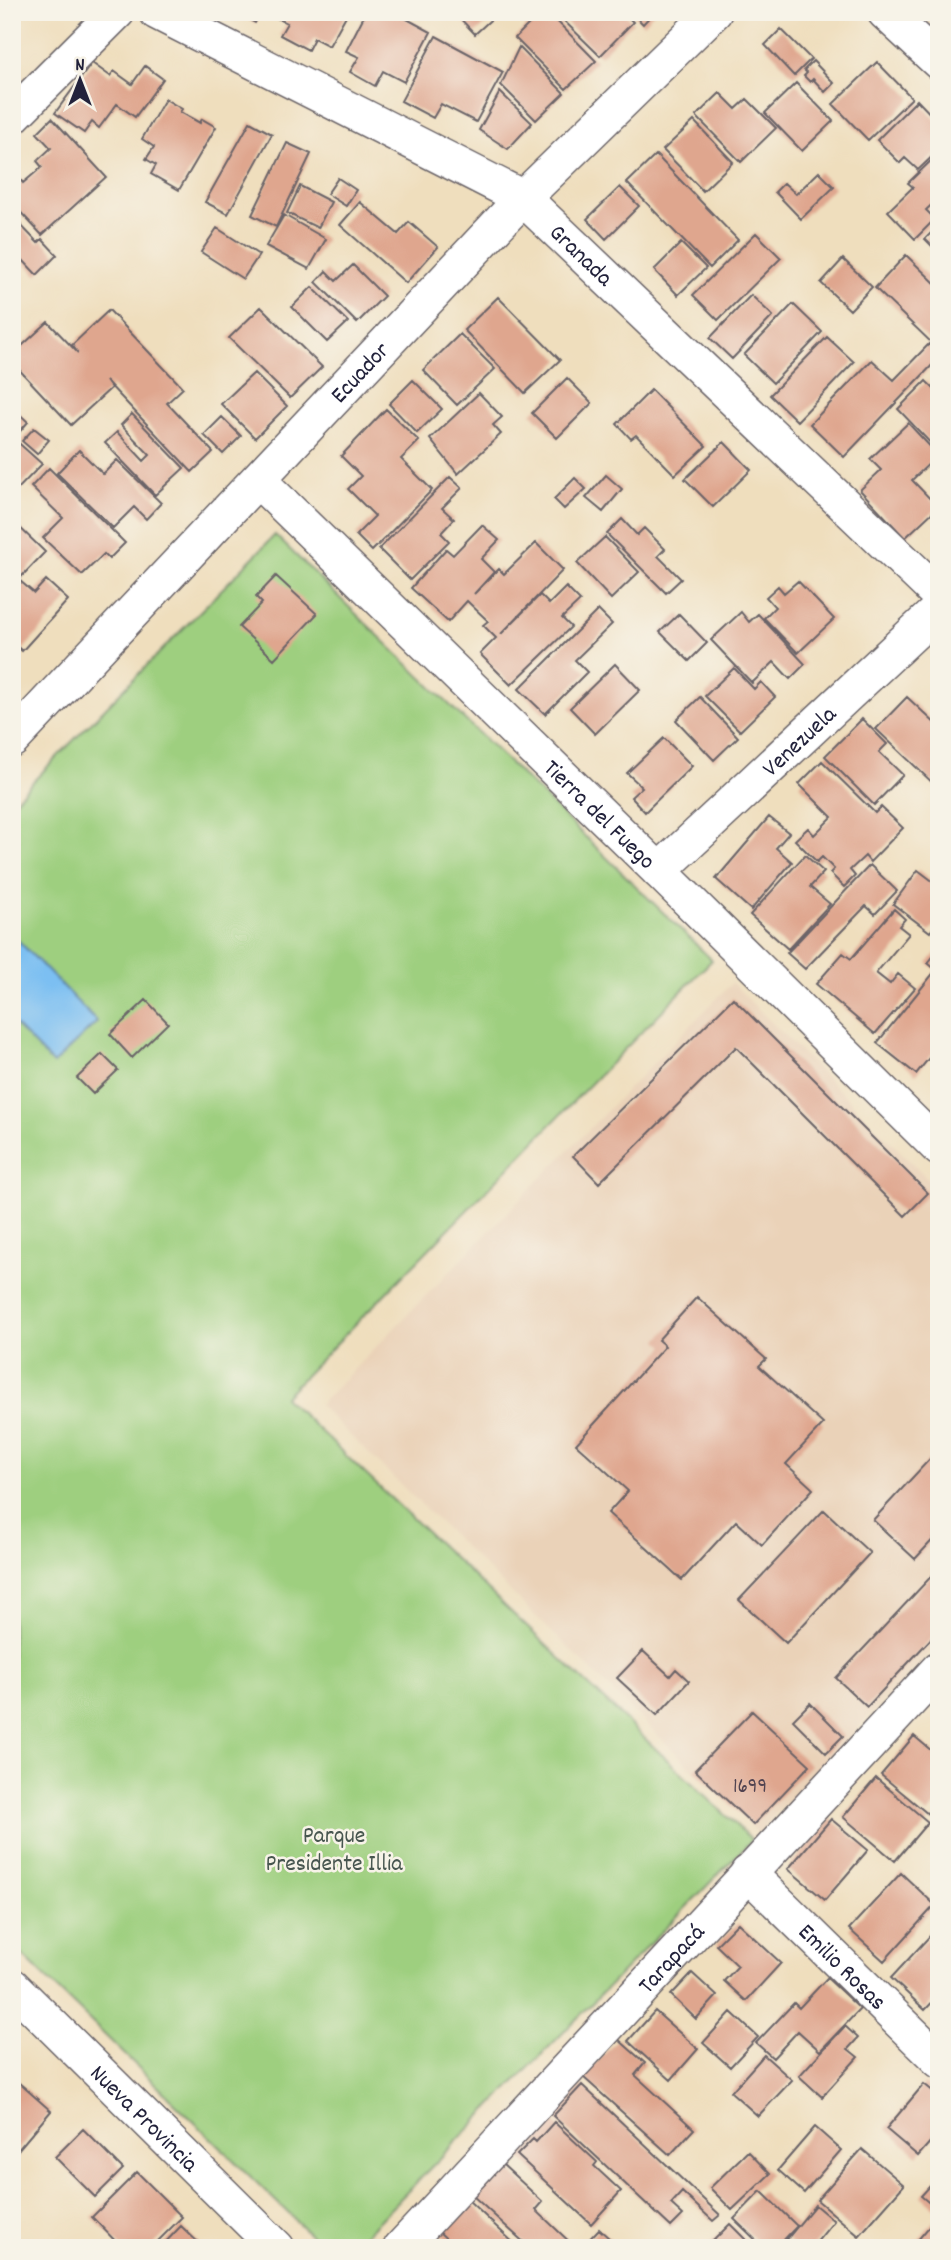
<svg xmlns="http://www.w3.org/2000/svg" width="951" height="2260" font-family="Dekko,sans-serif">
  <rect width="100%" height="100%" fill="#f7f3e8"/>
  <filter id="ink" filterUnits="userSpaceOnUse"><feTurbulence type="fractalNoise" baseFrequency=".0143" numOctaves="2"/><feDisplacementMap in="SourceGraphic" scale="14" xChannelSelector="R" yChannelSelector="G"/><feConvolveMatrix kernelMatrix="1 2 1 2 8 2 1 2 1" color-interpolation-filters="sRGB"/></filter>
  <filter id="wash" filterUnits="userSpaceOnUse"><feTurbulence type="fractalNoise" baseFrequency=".00686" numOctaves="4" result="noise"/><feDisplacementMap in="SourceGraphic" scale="28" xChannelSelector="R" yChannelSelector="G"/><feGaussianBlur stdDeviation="1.57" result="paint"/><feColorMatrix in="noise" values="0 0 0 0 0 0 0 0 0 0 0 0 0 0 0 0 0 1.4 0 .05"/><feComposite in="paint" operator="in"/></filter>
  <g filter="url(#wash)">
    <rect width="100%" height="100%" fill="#efdebd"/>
    <path fill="#ead2b8" d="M 732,983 L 939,1190 L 939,1643 L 758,1833 L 319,1405 Z"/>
    <path fill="#9ecf7f" stroke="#60785d" stroke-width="2" d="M 275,535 L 712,960 L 284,1397 L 752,1840 L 352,2248 L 324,2248 L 12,1945 L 12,803 Z"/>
    <path fill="#7cbff2" stroke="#4f7096" stroke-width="2" d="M 12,934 L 97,1022 L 53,1064 L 12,1022 Z"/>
    <g id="blocks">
      <path fill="#dfa68e" d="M 235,12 L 261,12 L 255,23 Z
        M 281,12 L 348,12 L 329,46 L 314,38 L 308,50 L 280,35 L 287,23 L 277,18 Z
        M 366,12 L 394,12 L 431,32 L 404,82 L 383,71 L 375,86 L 350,72 L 359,57 L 346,51 Z
        M 454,12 L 499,12 L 475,34 Z
        M 541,12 L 548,12 L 596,61 L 566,89 L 515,38 Z
        M 555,12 L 623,12 L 633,22 L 600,56 Z
        M 631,12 L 654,12 L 643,24 Z
        M 781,29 L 811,59 L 794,76 L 765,45 Z
        M 436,36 L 503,72 L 476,122 L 441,104 L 433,118 L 401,101 Z
        M 519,47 L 564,93 L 536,120 L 501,85 Z
        M 813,61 L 834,83 L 825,92 L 813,79 L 810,82 L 804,76 L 807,73 L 804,70 Z
        M 877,62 L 912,98 L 868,140 L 833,104 Z
        M 92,63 L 110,76 L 114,71 L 132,84 L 145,66 L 163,79 L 135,117 L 117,104 L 99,128 L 92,122 L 84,133 L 55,113 Z
        M 796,83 L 833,121 L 802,151 L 765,113 Z
        M 500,92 L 532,123 L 508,149 L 479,130 Z
        M 720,93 L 736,109 L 747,99 L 776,128 L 741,162 L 696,116 Z
        M 165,99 L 182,109 L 180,112 L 200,123 L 202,119 L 216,127 L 179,190 L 151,174 L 156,165 L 146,159 L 154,147 L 142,139 Z
        M 917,100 L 939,123 L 939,150 L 918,170 L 905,158 L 900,163 L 877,140 Z
        M 52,118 L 106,177 L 42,235 L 12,203 L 12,182 L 18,177 L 23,183 L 42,167 L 37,161 L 51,148 L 37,133 Z
        M 694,121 L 733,162 L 703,191 L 663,150 Z
        M 250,122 L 272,134 L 228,214 L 205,202 Z
        M 287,143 L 311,154 L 276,227 L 252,215 Z
        M 939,153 L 939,198 L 926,210 L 935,219 L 915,239 L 888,211 L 913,187 L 908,183 Z
        M 656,155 L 738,240 L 710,268 L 627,183 Z
        M 819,172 L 834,187 L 801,219 L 775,192 L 784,183 L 796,194 Z
        M 338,178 L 356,190 L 346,206 L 327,194 Z
        M 300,186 L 331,202 L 318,228 L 287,213 Z
        M 620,187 L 639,206 L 606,239 L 587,219 Z
        M 360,202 L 398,234 L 409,222 L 438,247 L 406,283 L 340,225 Z
        M 284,215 L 326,239 L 309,269 L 266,246 Z
        M 12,216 L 38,243 L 42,239 L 57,255 L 37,275 L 20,257 L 12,264 Z
        M 939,225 L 939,253 L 925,239 Z
        M 217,228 L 259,255 L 243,279 L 201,252 Z
        M 756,233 L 781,258 L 718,320 L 693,295 Z
        M 681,243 L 706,268 L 678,295 L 654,270 Z
        M 906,255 L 939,287 L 939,350 L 875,288 Z
        M 843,259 L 872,287 L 850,310 L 821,283 Z
        M 353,265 L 384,296 L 357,323 L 316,282 L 326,271 L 336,281 Z
        M 312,287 L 348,322 L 327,342 L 292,307 Z
        M 751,295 L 773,316 L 732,359 L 710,338 Z
        M 498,297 L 560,360 L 525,393 L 464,330 Z
        M 793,304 L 822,332 L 773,383 L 744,355 Z
        M 261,307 L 322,367 L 290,398 L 229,338 Z
        M 109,310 L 183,388 L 167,403 L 213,452 L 192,472 L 106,381 L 111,388 L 71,425 L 12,362 L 12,355 L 48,322 L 78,353 L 72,345 Z
        M 460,334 L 495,369 L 457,405 L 423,370 Z
        M 827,337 L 854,362 L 797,421 L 770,395 Z
        M 929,344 L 939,354 L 939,358 L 844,457 L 810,424 L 872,360 L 894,380 Z
        M 254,373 L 287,406 L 255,438 L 221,404 Z
        M 567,378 L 592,403 L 557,438 L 532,413 Z
        M 413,380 L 442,409 L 417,433 L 389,404 Z
        M 926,381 L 939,394 L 939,452 L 898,409 Z
        M 651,390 L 706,446 L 675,475 L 636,435 L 631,439 L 617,424 Z
        M 479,393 L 502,417 L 493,425 L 501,434 L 458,474 L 430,439 Z
        M 12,407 L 28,422 L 15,437 L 12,434 Z
        M 386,409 L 419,441 L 401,459 L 432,490 L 372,551 L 356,535 L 375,516 L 348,489 L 361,476 L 341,456 Z
        M 132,414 L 184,468 L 155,495 L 105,443 L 117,432 L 144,461 L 150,455 L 121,425 Z
        M 222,417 L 241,436 L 223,454 L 204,435 Z
        M 908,423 L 938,455 L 912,480 L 938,507 L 905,538 L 860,490 L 881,470 L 870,459 Z
        M 34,428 L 49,440 L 37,454 L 22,441 Z
        M 12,437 L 42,464 L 12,495 Z
        M 724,442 L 751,470 L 713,507 L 685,479 Z
        M 79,450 L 103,474 L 117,460 L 161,503 L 146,519 L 134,507 L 113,528 L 57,473 Z
        M 49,468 L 125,543 L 109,559 L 104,554 L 82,575 L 43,538 L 63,518 L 31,487 Z
        M 606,475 L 622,489 L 603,512 L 586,498 Z
        M 450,477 L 462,488 L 442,508 L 454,519 L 441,533 L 449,541 L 410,580 L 379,549 Z
        M 575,478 L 586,489 L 564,509 L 554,499 Z
        M 622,519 L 637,535 L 644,528 L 665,549 L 658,556 L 681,579 L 666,593 L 607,534 Z
        M 12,520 L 45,552 L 21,577 L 12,569 Z
        M 482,525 L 499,540 L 481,559 L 494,572 L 474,594 L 499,569 L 504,574 L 536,543 L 563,570 L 501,634 L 540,595 L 549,604 L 566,587 L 580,601 L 562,618 L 571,627 L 511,685 L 480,654 L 496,638 L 483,625 L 488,621 L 467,601 L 448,622 L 411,588 L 446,549 L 453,555 Z
        M 605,537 L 639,572 L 611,599 L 577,563 Z
        M 12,574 L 34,593 L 46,580 L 68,600 L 22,651 L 12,642 Z
        M 276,576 L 317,614 L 274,659 L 239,627 L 262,603 L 256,597 Z
        M 798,581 L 834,619 L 798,653 L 764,618 L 775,607 L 766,597 L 778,586 L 784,593 Z
        M 598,610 L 612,624 L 575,660 L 587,672 L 545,714 L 519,689 Z
        M 741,612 L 749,622 L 758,614 L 805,664 L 790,679 L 774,662 L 752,683 L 711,640 Z
        M 679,614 L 707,643 L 689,661 L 660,632 Z
        M 615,664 L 640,690 L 595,734 L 570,708 Z
        M 734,668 L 754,689 L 761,682 L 775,697 L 740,731 L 705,696 Z
        M 700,697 L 738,737 L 714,760 L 676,720 Z
        M 907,697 L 939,727 L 939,789 L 876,729 Z
        M 862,719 L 887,744 L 879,752 L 903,775 L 874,805 L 825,756 Z
        M 664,738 L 692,766 L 645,812 L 631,797 L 642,787 L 627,773 Z
        M 822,761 L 875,813 L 881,807 L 903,828 L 870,862 L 865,856 L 850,870 L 855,876 L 844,887 L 830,873 L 834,869 L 822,857 L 817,862 L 795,840 L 808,828 L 814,835 L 832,817 L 799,784 Z
        M 769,817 L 789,833 L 776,848 L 792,862 L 751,910 L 716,879 Z
        M 805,855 L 824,872 L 810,887 L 830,904 L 788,949 L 750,915 Z
        M 870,865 L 897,891 L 875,914 L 866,906 L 805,969 L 787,953 Z
        M 918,870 L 939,886 L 939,897 L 935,902 L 939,904 L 939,920 L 930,932 L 893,904 Z
        M 894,909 L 905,919 L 899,926 L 909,934 L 876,973 L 890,984 L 898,974 L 915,988 L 875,1034 L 816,984 L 843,953 L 851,959 Z
        M 939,949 L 939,1046 L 916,1074 L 877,1043 L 936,970 L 928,963 Z
        M 733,998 L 928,1193 L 905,1216 L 736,1047 L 599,1183 L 573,1156 Z
        M 146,1000 L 168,1023 L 132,1058 L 110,1034 Z
        M 102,1054 L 118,1070 L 93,1094 L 77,1078 Z
        M 697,1297 L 766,1359 L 759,1366 L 823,1424 L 786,1464 L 813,1489 L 762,1545 L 736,1521 L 682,1580 L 608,1513 L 628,1491 L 576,1444 L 665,1346 L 658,1340 Z
        M 939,1449 L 939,1533 L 915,1559 L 873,1520 Z
        M 824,1510 L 870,1553 L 786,1643 L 739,1600 Z
        M 939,1568 L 939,1630 L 867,1707 L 836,1678 Z
        M 643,1651 L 670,1676 L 676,1669 L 689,1681 L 657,1715 L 617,1678 Z
        M 810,1703 L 843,1736 L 826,1753 L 793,1720 Z
        M 752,1711 L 810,1765 L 753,1825 L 695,1770 Z
        M 914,1736 L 939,1757 L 939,1801 L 928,1814 L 881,1775 Z
        M 876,1778 L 928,1822 L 895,1861 L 843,1817 Z
        M 831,1819 L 868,1850 L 825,1900 L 788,1869 Z
        M 901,1873 L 935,1905 L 884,1961 L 849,1929 Z
        M 738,1923 L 781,1963 L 746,2001 L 724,1981 L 738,1966 L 716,1945 Z
        M 939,1926 L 939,1995 L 925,2010 L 891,1978 Z
        M 692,1973 L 717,1996 L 696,2019 L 671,1995 Z
        M 827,1978 L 860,2009 L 820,2051 L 798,2031 L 773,2058 L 756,2043 L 794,2003 L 799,2008 Z
        M 655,2011 L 698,2049 L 671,2080 L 628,2041 Z
        M 731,2012 L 758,2037 L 730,2067 L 703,2043 Z
        M 845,2026 L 858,2038 L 848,2049 L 858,2057 L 822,2097 L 799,2076 Z
        M 618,2039 L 645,2063 L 635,2075 L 694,2129 L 670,2155 L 583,2077 Z
        M 764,2055 L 792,2080 L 758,2116 L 731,2092 Z
        M 18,2082 L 51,2111 L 12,2157 L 12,2089 Z
        M 924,2084 L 939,2096 L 939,2132 L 918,2156 L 886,2129 Z
        M 582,2085 L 720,2215 L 713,2221 L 682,2192 L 671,2204 L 683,2215 L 671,2227 L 553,2116 Z
        M 554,2122 L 597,2162 L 594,2166 L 621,2191 L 591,2224 L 517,2155 L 533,2139 L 536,2142 Z
        M 815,2127 L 841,2150 L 804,2193 L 778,2170 Z
        M 83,2129 L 123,2169 L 95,2197 L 55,2157 Z
        M 862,2149 L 904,2185 L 859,2236 L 817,2200 Z
        M 748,2151 L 770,2174 L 732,2210 L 710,2188 Z
        M 502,2164 L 543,2202 L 536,2210 L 576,2248 L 530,2248 L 473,2196 Z
        M 137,2172 L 182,2217 L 151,2248 L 122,2248 L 92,2217 Z
        M 939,2176 L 939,2211 L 921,2196 Z
        M 761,2191 L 797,2226 L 776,2248 L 764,2248 L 734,2219 Z
        M 467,2199 L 519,2248 L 456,2248 L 437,2230 Z
        M 815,2205 L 834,2221 L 812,2248 L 798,2248 L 787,2239 Z
        M 939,2215 L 939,2248 L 911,2248 Z
        M 730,2224 L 754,2248 L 706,2248 Z
        M 181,2226 L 204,2248 L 160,2248 Z
        M 599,2229 L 620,2248 L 581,2248 Z"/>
    </g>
  </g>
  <g filter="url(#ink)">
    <use href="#blocks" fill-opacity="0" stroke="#6a6468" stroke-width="2"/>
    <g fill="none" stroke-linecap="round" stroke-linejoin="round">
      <defs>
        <g id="street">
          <path id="s1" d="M 157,12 L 523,198 L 939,595"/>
          <path d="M 885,12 L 939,62"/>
          <path d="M 12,117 L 117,12"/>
          <path id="s2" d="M 258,480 L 659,871 L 939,1148"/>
          <path id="s3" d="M 12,740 L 523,198 L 714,12"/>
          <path id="s4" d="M 659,871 L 939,609"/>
          <path id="s5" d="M 748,1873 L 939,2060"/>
          <path id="s6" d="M 12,1986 L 277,2248"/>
          <path id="s7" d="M 401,2248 L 939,1669"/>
        </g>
      </defs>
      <use href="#street" stroke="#6a6468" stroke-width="38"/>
      <use href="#street" stroke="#fff" stroke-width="35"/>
    </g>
  </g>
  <g text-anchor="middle" stroke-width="5" stroke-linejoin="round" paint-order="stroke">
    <g font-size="21" fill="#514350">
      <text x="750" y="1792">1699</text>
    </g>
    <g font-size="24" fill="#22223b" stroke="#f7f3e8">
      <text dy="8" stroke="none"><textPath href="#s1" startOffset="492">Granada</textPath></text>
      <text dy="8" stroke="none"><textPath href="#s3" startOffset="506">Ecuador</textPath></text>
      <text dy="8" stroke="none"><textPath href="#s4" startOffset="191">Venezuela</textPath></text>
      <text dy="8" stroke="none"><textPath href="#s2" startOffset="478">Tierra del Fuego</textPath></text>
      <text dy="8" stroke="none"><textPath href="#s7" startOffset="396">Tarapacá</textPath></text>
      <text dy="8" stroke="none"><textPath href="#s5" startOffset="133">Emilio Rosas</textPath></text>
      <text dy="8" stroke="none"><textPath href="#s6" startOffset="187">Nueva Provincia</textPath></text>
    </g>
    <g font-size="24" fill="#47564f" stroke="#f7f3e8">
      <text x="334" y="1842">Parque<tspan x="334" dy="28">Presidente Illia</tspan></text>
    </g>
  </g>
  <rect width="951" height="2260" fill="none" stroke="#f7f3e8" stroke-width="42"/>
  <g transform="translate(80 80)" stroke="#f7f3e8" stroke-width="5" paint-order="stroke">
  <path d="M0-5L12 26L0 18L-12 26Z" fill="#22223b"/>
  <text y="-10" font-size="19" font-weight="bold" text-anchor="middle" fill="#22223b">N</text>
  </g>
</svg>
